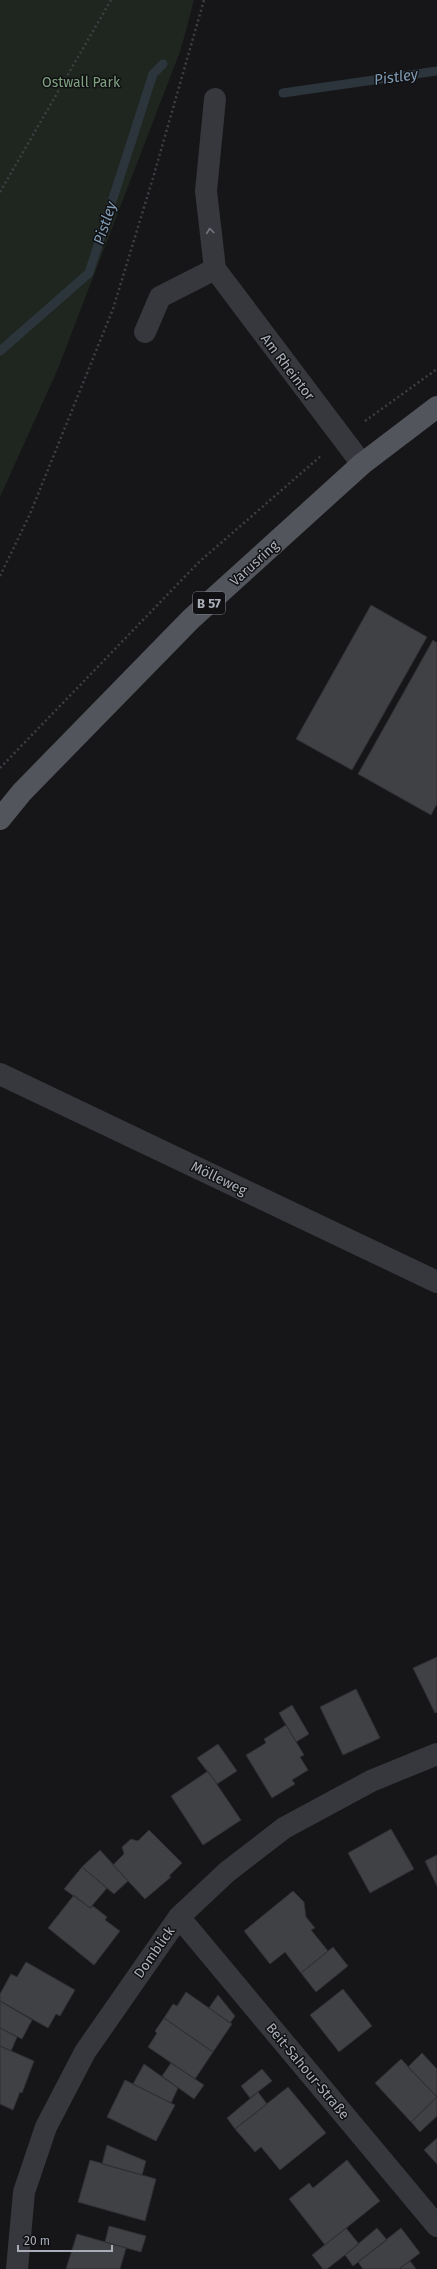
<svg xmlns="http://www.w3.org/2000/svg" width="437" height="2269" font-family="'Fira Sans',sans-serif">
  <rect width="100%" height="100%" fill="#161618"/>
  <path fill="#1e261f" d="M 0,0 L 194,0 L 181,49 L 57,371 L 0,497 Z"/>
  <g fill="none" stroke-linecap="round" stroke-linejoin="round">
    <path stroke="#2c353c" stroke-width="9" d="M 283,93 L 437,71
      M 0,351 L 89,273 L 153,74 L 163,64"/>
  </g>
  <path fill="#404145" stroke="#303034" d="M 371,605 L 427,637 L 352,770 L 296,739 Z
    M 433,640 L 437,643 L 437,804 L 431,815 L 358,774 Z
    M 437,1657 L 437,1712 L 435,1713 L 413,1668 Z
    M 356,1689 L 380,1738 L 343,1755 L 320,1707 Z
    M 292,1705 L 309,1734 L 296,1742 L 279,1713 Z
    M 286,1725 L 304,1755 L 300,1757 L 308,1770 L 292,1780 L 295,1784 L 272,1798 L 246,1755 L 266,1743 L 264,1739 Z
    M 218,1744 L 237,1771 L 217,1784 L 197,1758 Z
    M 208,1771 L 241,1820 L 203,1845 L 171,1796 Z
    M 391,1829 L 414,1869 L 370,1893 L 348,1853 Z
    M 149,1830 L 182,1863 L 169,1876 L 171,1877 L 145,1899 L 113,1865 L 124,1854 L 122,1847 L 131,1839 L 138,1841 Z
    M 100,1850 L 128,1881 L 114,1894 L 82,1867 Z
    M 437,1855 L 437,1886 L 425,1861 Z
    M 82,1867 L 107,1888 L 90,1908 L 64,1889 Z
    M 293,1891 L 304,1902 L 306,1917 L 315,1928 L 311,1930 L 328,1951 L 301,1973 L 285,1952 L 270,1964 L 244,1931 Z
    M 74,1895 L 90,1908 L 93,1906 L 107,1917 L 105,1920 L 120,1931 L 94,1965 L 48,1928 Z
    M 333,1947 L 348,1966 L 316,1992 L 301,1973 Z
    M 26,1962 L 75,1990 L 60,2016 L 56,2014 L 48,2028 L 0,2001 L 0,1994 L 11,1974 L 17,1977 Z
    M 343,1989 L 372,2026 L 339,2052 L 310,2015 Z
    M 186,1992 L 232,2024 L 213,2052 L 164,2018 L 173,2004 L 177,2006 Z
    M 218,1995 L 235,2016 L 230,2023 L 209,2008 Z
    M 0,2001 L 32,2020 L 22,2039 L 0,2028 Z
    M 164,2018 L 213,2052 L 195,2079 L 148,2047 L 157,2033 L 155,2031 Z
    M 0,2028 L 17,2037 L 11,2051 L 0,2046 Z
    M 0,2046 L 34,2061 L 22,2093 L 20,2092 L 13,2110 L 0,2104 Z
    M 422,2053 L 437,2069 L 437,2097 L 408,2067 Z
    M 401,2059 L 437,2097 L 411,2122 L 375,2083 Z
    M 171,2063 L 204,2085 L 194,2099 L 162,2076 Z
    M 144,2064 L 178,2088 L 171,2103 L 133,2084 Z
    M 262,2069 L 272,2081 L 250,2098 L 241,2086 Z
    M 125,2080 L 175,2105 L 156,2141 L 107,2117 Z
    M 288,2087 L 326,2133 L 280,2170 L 261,2147 L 255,2152 L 235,2129 Z
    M 258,2092 L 267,2104 L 235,2129 L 227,2118 Z
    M 437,2097 L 437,2116 L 420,2132 L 411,2122 Z
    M 437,2138 L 437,2164 L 424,2150 Z
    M 107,2145 L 146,2161 L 142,2175 L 102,2164 Z
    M 90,2160 L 156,2179 L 145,2221 L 78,2202 Z
    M 347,2160 L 380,2201 L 325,2245 L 289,2199 L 309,2183 L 313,2188 Z
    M 109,2226 L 146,2236 L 141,2252 L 105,2242 Z
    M 346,2228 L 359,2244 L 327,2269 L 323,2269 L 312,2255 Z
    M 377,2228 L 387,2240 L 353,2266 L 345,2255 Z
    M 401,2228 L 420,2253 L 399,2269 L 363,2269 L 358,2262 Z
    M 77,2234 L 126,2248 L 120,2269 L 66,2269 Z
    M 410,2261 L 416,2269 L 399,2269 Z"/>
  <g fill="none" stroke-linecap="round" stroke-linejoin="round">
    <path stroke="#3d3f44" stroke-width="2.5" stroke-dasharray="2 3" stroke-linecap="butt" d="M 0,192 L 111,0
      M 365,421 L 437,369
      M 0,576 L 30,514 L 113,309 L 153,178 L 204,0
      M 0,768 L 199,562 L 322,455"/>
    <path stroke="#37383d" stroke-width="22" d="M 215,99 L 206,191 L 215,269
      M 215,269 L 362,464
      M 145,332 L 160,297 L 215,269
      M 0,1074 L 437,1282
      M 179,1917 L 437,2226
      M 17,2269 L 24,2192 L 46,2127 L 85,2052 L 179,1917 L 227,1872 L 284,1828 L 371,1781 L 437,1754"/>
    <path stroke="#53555c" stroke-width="22" d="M 0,819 L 22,792 L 191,619 L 362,464 L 437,407"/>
  </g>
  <defs><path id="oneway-chevron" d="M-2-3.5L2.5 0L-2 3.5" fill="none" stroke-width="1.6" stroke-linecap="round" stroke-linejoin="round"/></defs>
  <use stroke="#757881" href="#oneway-chevron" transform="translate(210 231) rotate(-97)"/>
  <g text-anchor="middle" stroke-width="3" stroke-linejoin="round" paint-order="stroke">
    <rect fill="#111113" stroke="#7b7e86" stroke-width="1" x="193" y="592" width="32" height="22" rx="3"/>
    <g font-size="13" font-weight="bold" fill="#a8adb8">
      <text x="209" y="608">B 57</text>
    </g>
    <g font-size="14" fill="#7fa381" stroke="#111113">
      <text x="81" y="87">Ostwall Park</text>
    </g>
    <g font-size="14" fill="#a8adb8" stroke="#111113">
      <text transform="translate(288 367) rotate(53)" y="5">Am Rheintor</text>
      <text transform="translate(254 563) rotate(-42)" y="5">Varusring</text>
      <text transform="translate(219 1178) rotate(26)" y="5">Mölleweg</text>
      <text transform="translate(154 1952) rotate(-55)" y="5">Domblick</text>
      <text transform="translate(308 2071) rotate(50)" y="5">Beit-Sahour-Straße</text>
    </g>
    <g font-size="15" font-style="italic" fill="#7f9bb3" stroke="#111113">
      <text transform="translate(396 77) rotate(-8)" y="5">Pistley</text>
      <text transform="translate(105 223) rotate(-72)" y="5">Pistley</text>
    </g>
  </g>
  <path d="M18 2245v6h94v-6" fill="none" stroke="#a8adb8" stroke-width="2"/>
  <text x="24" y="2245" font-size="12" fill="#a8adb8" stroke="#111113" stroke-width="3" paint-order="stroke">20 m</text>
</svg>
